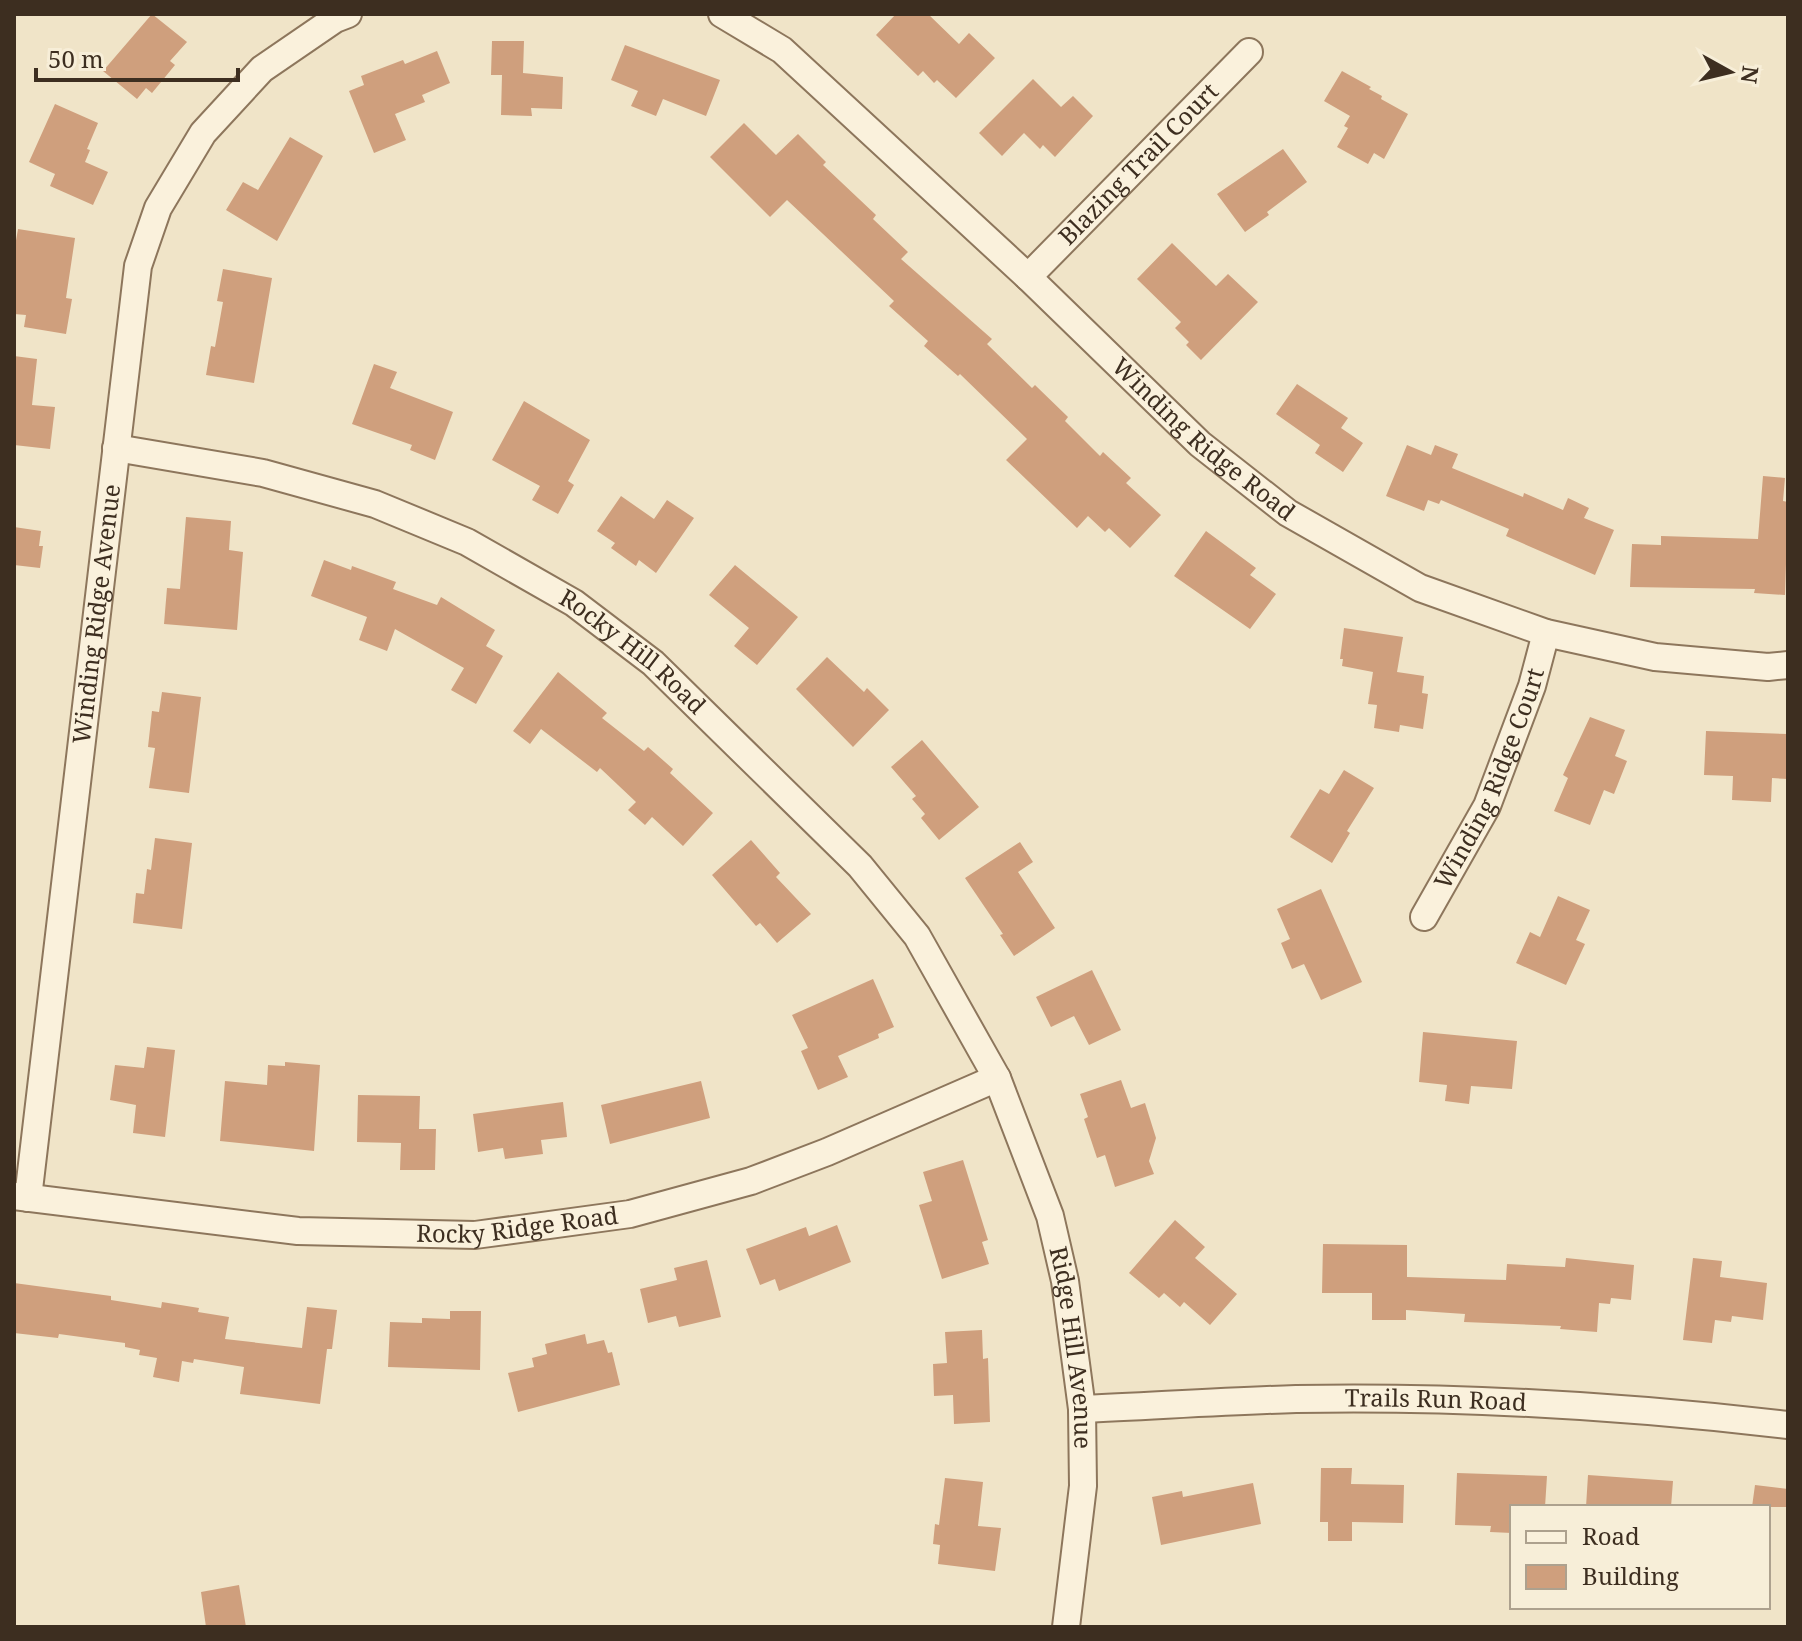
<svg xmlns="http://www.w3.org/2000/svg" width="1802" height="1641" font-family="'Noto Serif',serif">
  <rect width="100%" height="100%" fill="#f0e4c8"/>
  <path fill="#cf9f7d" d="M 152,14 L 187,42 L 170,61 L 175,65 L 152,93 L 146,88 L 137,99 L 103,71 Z
    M 896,14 L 928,14 L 959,44 L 969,33 L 995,58 L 956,98 L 937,80 L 934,83 L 923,71 L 918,76 L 876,35 Z
    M 492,41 L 524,41 L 523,73 L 563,77 L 562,109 L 531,108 L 532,116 L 501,115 L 502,75 L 491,75 Z
    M 625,45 L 720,80 L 706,116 L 663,99 L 656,116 L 631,106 L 638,91 L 611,80 Z
    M 437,51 L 450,83 L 422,95 L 425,102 L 395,114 L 406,140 L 374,153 L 349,91 L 364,85 L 361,76 L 403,60 L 405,64 Z
    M 1342,71 L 1371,87 L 1369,89 L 1382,96 L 1381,99 L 1408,114 L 1384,159 L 1374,153 L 1368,164 L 1337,147 L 1348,128 L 1344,126 L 1350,116 L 1324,101 Z
    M 1033,79 L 1061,107 L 1073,96 L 1093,116 L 1055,157 L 1043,145 L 1040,149 L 1024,133 L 1002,156 L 979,133 Z
    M 55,104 L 98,123 L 87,149 L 90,150 L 85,162 L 108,172 L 93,205 L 50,186 L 55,174 L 29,162 Z
    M 744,123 L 776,155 L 798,134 L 826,162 L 823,165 L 876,215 L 873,219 L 908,252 L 901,259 L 992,339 L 987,344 L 1032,388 L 1035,385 L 1068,417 L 1065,421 L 1100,456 L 1103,452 L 1131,478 L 1126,483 L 1161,515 L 1130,548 L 1109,528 L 1105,532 L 1088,516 L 1077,528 L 1006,460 L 1027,439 L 960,374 L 958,376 L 924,346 L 928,341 L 889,306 L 894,301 L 787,200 L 770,217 L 710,157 Z
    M 290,137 L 323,156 L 277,241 L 226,210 L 243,182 L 258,190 Z
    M 1283,149 L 1307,182 L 1267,212 L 1269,215 L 1245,232 L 1217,194 Z
    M 18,229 L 75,238 L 66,298 L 72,299 L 66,334 L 24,327 L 26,315 L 14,314 L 14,252 Z
    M 1172,243 L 1216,286 L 1228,274 L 1258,302 L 1201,360 L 1186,345 L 1189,342 L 1175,328 L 1181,322 L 1137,279 Z
    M 223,269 L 272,278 L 254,383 L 206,375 L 211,346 L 215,347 L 223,302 L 217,301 Z
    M 14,356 L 37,359 L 32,405 L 55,407 L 50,449 L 14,445 Z
    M 374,364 L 397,372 L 390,388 L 453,412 L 435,460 L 410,450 L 412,445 L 352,424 Z
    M 1297,384 L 1348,418 L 1341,428 L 1363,443 L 1343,472 L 1315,453 L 1320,445 L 1276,414 Z
    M 524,401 L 590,440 L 568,481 L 574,485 L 558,514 L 532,500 L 540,486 L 492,460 Z
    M 1407,445 L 1431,455 L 1435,445 L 1458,454 L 1452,468 L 1523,497 L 1524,493 L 1563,510 L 1568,498 L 1589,508 L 1584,518 L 1614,530 L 1595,575 L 1506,536 L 1509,529 L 1441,500 L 1439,504 L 1428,500 L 1424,511 L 1386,496 Z
    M 1763,476 L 1785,478 L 1783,501 L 1788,502 L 1785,595 L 1754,593 L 1755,589 L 1630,587 L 1632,544 L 1661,545 L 1661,536 L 1758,539 Z
    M 621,496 L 654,519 L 667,500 L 694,518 L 656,573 L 639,560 L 636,566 L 611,548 L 615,543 L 597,531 Z
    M 186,517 L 231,521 L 229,550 L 243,552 L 237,630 L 164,624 L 167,588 L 180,589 Z
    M 14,527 L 41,531 L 39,546 L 43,546 L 40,568 L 14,565 Z
    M 1206,531 L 1256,568 L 1250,575 L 1276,594 L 1250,629 L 1174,576 Z
    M 324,560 L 351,570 L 352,566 L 396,582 L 393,589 L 437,605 L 441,597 L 495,630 L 486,646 L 503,656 L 476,704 L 451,690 L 464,668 L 395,629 L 387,651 L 359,640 L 367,617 L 311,596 Z
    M 735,565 L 798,617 L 757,665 L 734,646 L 749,628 L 709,595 Z
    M 1344,628 L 1403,637 L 1397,672 L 1424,676 L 1422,693 L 1428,694 L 1423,729 L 1400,725 L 1399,732 L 1374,728 L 1377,705 L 1368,704 L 1373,672 L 1342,666 L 1343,659 L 1340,659 Z
    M 827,657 L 864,692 L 867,688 L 889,710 L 853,747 L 796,689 Z
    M 558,672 L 607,713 L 602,718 L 644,751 L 648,747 L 673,769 L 670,773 L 713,813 L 683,846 L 652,817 L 645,825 L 628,810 L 636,802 L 600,768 L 597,772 L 541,729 L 530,744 L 513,731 Z
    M 162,692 L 201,697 L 189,793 L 149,788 L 155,748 L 148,747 L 152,711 L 159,712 Z
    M 1590,717 L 1625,730 L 1615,756 L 1627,761 L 1614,794 L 1604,790 L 1590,825 L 1554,811 L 1568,778 L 1563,775 Z
    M 1706,731 L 1788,734 L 1788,779 L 1772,778 L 1771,802 L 1732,800 L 1733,776 L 1704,775 Z
    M 922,740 L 979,807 L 939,840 L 921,818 L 925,814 L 912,799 L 916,796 L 891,767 Z
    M 1344,770 L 1374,788 L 1347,831 L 1350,833 L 1332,863 L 1290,837 L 1320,789 L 1329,794 Z
    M 155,838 L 192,843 L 182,929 L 133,923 L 136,893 L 144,894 L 147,869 L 151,870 Z
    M 751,840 L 780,873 L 776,877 L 811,914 L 777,943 L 760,923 L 756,926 L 712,875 Z
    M 1020,842 L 1033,862 L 1018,872 L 1055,928 L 1014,956 L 1000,935 L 1003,934 L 965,878 Z
    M 1321,889 L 1362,982 L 1321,1000 L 1304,964 L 1292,969 L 1281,943 L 1290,939 L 1277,909 Z
    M 1558,896 L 1590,910 L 1576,940 L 1585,944 L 1566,985 L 1516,963 L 1530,932 L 1540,937 Z
    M 1092,970 L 1121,1030 L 1089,1045 L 1074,1016 L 1051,1027 L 1036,997 Z
    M 873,979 L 894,1027 L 878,1034 L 879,1038 L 838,1056 L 848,1077 L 818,1090 L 801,1051 L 808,1048 L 792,1015 Z
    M 1423,1032 L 1517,1041 L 1512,1089 L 1471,1086 L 1469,1104 L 1445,1101 L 1447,1085 L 1419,1082 Z
    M 147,1047 L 175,1050 L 165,1137 L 133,1133 L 136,1105 L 110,1100 L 115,1065 L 144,1068 Z
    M 285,1062 L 320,1065 L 314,1151 L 220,1141 L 225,1081 L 267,1085 L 268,1065 L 285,1066 Z
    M 1121,1080 L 1131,1108 L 1145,1103 L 1156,1138 L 1149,1161 L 1154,1174 L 1115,1187 L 1105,1155 L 1097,1158 L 1084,1119 L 1088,1117 L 1080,1094 Z
    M 701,1081 L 710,1118 L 610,1144 L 601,1105 Z
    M 358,1095 L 420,1096 L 419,1129 L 436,1129 L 435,1170 L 400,1170 L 401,1143 L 357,1142 Z
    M 563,1102 L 567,1137 L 541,1140 L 543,1154 L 505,1159 L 503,1148 L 478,1152 L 473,1114 Z
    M 963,1160 L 988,1240 L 982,1242 L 989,1264 L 942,1279 L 919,1205 L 932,1201 L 923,1172 Z
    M 1175,1220 L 1205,1247 L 1195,1258 L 1237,1294 L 1210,1325 L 1184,1302 L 1180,1307 L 1164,1293 L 1159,1298 L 1129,1273 Z
    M 837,1225 L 851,1262 L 779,1291 L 775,1279 L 760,1285 L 746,1249 L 806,1227 L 809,1236 Z
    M 1323,1244 L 1407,1245 L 1407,1277 L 1506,1280 L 1507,1264 L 1565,1267 L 1566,1258 L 1634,1265 L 1631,1300 L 1611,1298 L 1610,1304 L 1599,1303 L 1597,1332 L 1560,1329 L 1561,1326 L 1464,1322 L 1465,1314 L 1406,1310 L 1406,1320 L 1372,1320 L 1372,1293 L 1322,1293 Z
    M 1693,1258 L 1722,1261 L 1720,1277 L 1767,1283 L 1763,1320 L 1732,1316 L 1731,1322 L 1715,1320 L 1712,1343 L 1683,1340 Z
    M 707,1260 L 721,1317 L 679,1327 L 676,1316 L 648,1323 L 640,1289 L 677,1280 L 674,1268 Z
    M 14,1283 L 111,1296 L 111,1300 L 161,1308 L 162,1302 L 199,1308 L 198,1312 L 229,1317 L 225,1339 L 302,1348 L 307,1307 L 337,1310 L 332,1349 L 327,1349 L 320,1404 L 240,1394 L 244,1367 L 194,1359 L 193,1363 L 182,1361 L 179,1382 L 153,1377 L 157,1358 L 139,1355 L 140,1350 L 125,1347 L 125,1343 L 59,1334 L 58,1338 L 14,1333 Z
    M 450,1311 L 481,1311 L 480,1370 L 388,1367 L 390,1322 L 422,1323 L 422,1318 L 450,1319 Z
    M 982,1330 L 983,1359 L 988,1358 L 990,1422 L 954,1424 L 953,1395 L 934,1396 L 933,1364 L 947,1363 L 945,1332 Z
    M 585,1334 L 587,1344 L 604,1340 L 608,1353 L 612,1352 L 620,1385 L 518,1412 L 508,1373 L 534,1367 L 532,1358 L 547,1354 L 545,1344 Z
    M 1321,1468 L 1352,1468 L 1351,1484 L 1404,1485 L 1403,1523 L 1352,1522 L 1352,1541 L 1328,1541 L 1328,1522 L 1320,1522 Z
    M 1457,1473 L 1547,1476 L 1545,1507 L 1512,1507 L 1512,1533 L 1490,1532 L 1491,1526 L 1455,1525 Z
    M 1588,1475 L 1673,1481 L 1671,1507 L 1586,1507 Z
    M 945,1478 L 983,1482 L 978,1526 L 1001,1528 L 995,1571 L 938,1564 L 940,1545 L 933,1544 L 935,1524 L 939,1525 Z
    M 1253,1483 L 1261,1524 L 1161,1545 L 1152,1497 L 1182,1491 L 1183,1497 Z
    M 1755,1485 L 1788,1489 L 1788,1507 L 1752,1507 Z
    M 239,1585 L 246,1627 L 206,1627 L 201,1592 Z"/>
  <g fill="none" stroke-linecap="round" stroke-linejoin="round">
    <defs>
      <g id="street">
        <path id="s1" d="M 722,14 L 782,50 L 1028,277 L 1200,444 L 1288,513 L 1420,588 L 1546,633 L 1655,657 L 1768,667 L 1788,665"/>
        <path id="s2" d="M 1028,277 L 1249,52"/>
        <path id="s3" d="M 116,448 L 263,473 L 375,504 L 467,542 L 574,603 L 653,663 L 860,866 L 917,936 L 997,1078 L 1050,1216 L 1065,1281 L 1082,1409 L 1083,1486 L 1066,1627"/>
        <path id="s4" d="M 1424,917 L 1487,806 L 1532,686 L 1546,633"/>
        <path id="s5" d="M 14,1196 L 298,1231 L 475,1235 L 630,1214 L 751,1181 L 827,1152 L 997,1078"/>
        <path id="s6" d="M 28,1198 L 138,266 L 158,208 L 203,133 L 262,69 L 335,19 L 348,14"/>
        <path id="s7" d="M 1082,1409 C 1153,1406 1225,1401 1296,1399 C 1460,1396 1625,1406 1788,1425"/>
      </g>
    </defs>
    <use href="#street" stroke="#8d765c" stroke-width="30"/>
    <use href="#street" stroke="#faf1dc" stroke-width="26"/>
  </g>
  <g text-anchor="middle" stroke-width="6" stroke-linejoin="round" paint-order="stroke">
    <g font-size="24" fill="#3d2e20" stroke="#f7eed8">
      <text dy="8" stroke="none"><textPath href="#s2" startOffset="158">Blazing Trail Court</textPath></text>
      <text dy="8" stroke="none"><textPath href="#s1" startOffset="644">Winding Ridge Road</textPath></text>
      <text dy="8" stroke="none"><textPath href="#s6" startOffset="588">Winding Ridge Avenue</textPath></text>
      <text dy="8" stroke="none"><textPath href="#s3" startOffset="564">Rocky Hill Road</textPath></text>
      <text dy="8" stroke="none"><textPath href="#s4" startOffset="154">Winding Ridge Court</textPath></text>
      <text dy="8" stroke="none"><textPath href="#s5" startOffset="506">Rocky Ridge Road</textPath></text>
      <text dy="8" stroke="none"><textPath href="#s3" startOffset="1412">Ridge Hill Avenue</textPath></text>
      <text dy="8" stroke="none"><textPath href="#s7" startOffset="354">Trails Run Road</textPath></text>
    </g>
  </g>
  <rect width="1802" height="1641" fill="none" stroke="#3d2e20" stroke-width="32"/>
  <rect x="1510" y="1505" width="260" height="104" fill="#f7eed8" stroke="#ada18e" stroke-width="2"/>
  <rect x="1526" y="1531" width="40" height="12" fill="#faf1dc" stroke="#ada18e" stroke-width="2"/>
  <text x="1582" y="1545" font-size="24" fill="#3d2e20">Road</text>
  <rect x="1526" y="1565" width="40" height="24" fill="#cf9f7d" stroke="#ada18e" stroke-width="2"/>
  <text x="1582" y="1585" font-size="24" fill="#3d2e20">Building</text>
  <g transform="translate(1730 72) rotate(98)" stroke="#f7eed8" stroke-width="6" paint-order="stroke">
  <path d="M0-6L14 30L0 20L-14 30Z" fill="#3d2e20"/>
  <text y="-12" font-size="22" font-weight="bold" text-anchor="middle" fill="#3d2e20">N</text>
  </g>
  <path d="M36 68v12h202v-12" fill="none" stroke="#3d2e20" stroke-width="4"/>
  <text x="48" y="68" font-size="24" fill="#3d2e20" stroke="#f7eed8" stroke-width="6" paint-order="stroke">50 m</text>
</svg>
